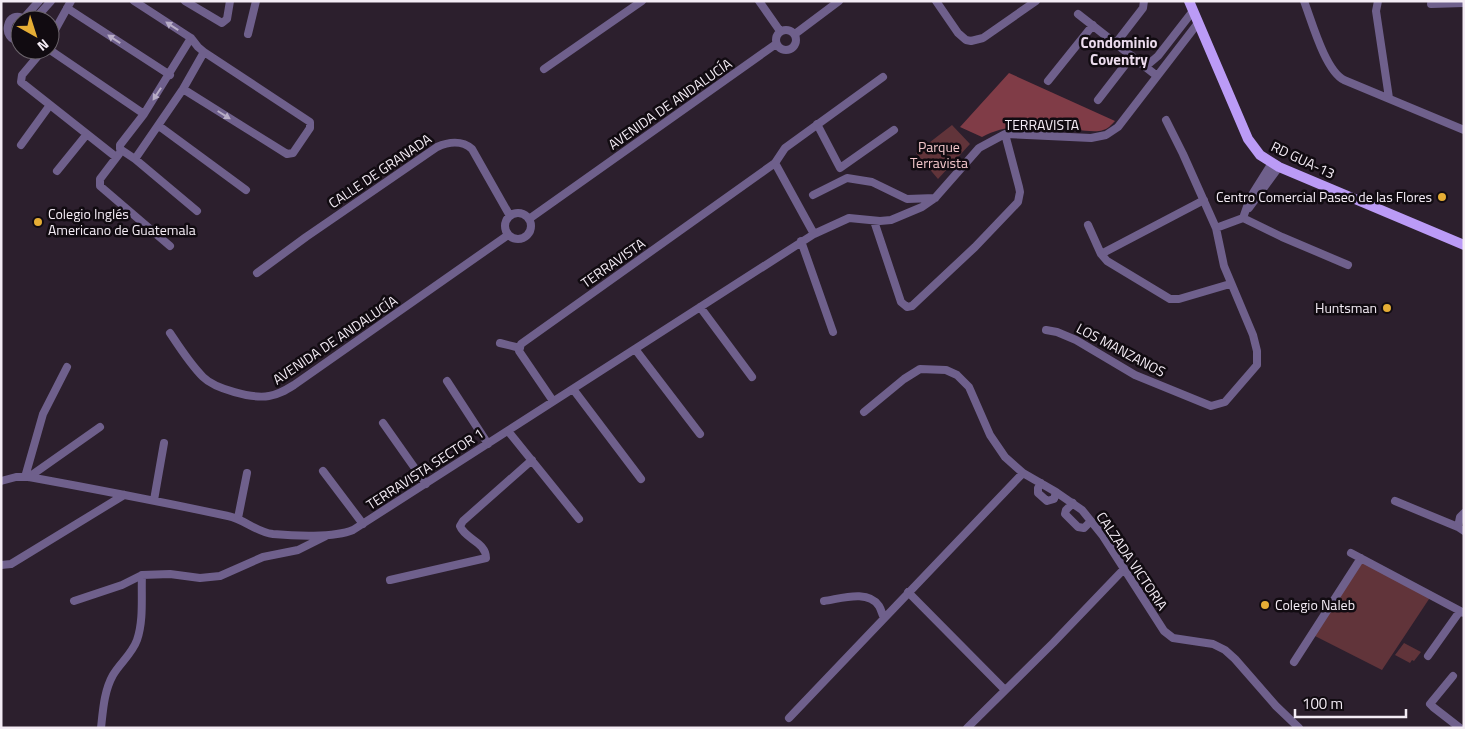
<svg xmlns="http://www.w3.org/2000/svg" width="1465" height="729" font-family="'Titillium Web',sans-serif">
  <rect width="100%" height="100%" fill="#2c1f2d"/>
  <path fill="#61343a" d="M 952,125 L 970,144 L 938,179 L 916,153 Z
    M 1361,558 L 1431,596 L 1382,670 L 1313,635 Z
    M 1404,643 L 1421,652 L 1414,661 L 1412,660 L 1410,663 L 1395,655 Z"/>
  <path fill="#803c47" d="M 1009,73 L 1115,121 C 1111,125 1108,129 1103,130 C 1095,133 1085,130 1076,130 C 1044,127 1012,121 982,137 L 960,127 Z"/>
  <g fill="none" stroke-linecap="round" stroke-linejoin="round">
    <path stroke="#6f608c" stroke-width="8" d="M 134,1 L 191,38 L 198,47 L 204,52 L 307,120 L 310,122 L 310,128 L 293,153 L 287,154 L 183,89
      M 185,1 L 222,23 L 227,19 L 230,1
      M 759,1 L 780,31
      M 936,1 L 958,33 L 966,40 L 971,41 L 983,38 L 1036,1
      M 1304,1 C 1312,22 1325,70 1344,80 L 1464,130
      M 1378,1 L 1376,11 L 1389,98
      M 1431,4 L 1464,3
      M 67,8 L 170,75
      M 1078,14 L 1157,76
      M 24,18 L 39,1
      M 34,20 L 51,1
      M776 40a10 10 0 1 1 20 0a10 10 0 1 1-20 0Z
      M 248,34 L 256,1
      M 795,34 L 839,1
      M 191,38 L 144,114 L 120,145 L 120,149 L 135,159 L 183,89 L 204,52
      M 50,39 L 71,1
      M 20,40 C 0,42 6,6 26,20
      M 1116,43 L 1143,8 L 1144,1
      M 43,50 L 22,75 L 21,82 L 116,157
      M 50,50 L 144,114
      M 1145,67 L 1158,56 L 1193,11
      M 544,69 L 642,1
      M 1048,81 L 1093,25
      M 1098,100 L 1132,56
      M 817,124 L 840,168 L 894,130
      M 159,126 L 246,190
      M 21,145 L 50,105
      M 119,154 L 100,179 L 100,186 L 170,246
      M 135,159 L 197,211
      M 775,163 L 814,234
      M 57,171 L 87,134
      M 813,195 L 847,178 L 872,182 L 907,199 L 935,198
      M 1249,208 L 1279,167
      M505 226a13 13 0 1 1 26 0a13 13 0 1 1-26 0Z
      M 1243,218 L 1250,198 L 1272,163
      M 529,219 L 776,44
      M 874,221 L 901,302 L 907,307 L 912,306 L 975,247 L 1018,202 L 1020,192 L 1019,187 L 1005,134
      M 1088,225 L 1101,254 L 1107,261 L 1170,299 L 1179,299 L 1230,284
      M 1216,228 L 1243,218 L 1282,237 L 1348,265
      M 801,241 L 833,332
      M 1101,254 L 1204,200
      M 257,273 L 306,237 L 437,147 C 448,142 462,140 472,149 L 510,216
      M 700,307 L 752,377
      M 1046,330 L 1057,332 L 1076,340 L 1135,375 L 1211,406 L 1225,402 L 1257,365 L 1257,351 L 1253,335 L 1224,266 L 1216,228 L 1183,154 L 1166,120
      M 170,333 C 180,348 190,364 203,377 C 215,389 253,399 269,396 C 278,395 286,390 294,385 L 508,235
      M 500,343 L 520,348
      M 635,349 L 700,434
      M 447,381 L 488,444
      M 573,389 L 641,479
      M 553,401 L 519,351 L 521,344 L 775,163 L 785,148 L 883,77
      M 864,412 L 904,379 L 920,369 L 946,370 L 957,375 L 969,387 L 990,435 L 1005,457 L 1023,473 L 1056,492 L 1082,510 L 1103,536 L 1164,631 L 1173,638 L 1213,644 L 1225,650 L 1235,659 L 1276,706 L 1299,728
      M 383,423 L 426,484
      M 508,431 L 579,519
      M 323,471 L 363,524
      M 25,477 L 43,414 L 67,367
      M 29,477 L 100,427
      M 1,481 L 16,477 L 29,477 C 95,489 162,502 228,516 C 244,519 256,532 273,534 C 294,536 334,538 353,530 L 814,234 L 849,218 L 880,221 L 891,220 L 922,207 L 935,198 L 979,148 L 1005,134 L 1091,138 L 1106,135 L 1118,127 L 1198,23
      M 1041,483 L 1038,488 L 1038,493 L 1047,501 L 1054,499 L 1056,492
      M 154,500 L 164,443
      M 1395,501 L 1458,527 L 1464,531
      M 1073,503 L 1066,510 L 1065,514 L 1078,527 L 1084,528 L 1091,521
      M 238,518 L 247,473
      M 1458,527 L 1460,517 L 1464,513
      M 1351,553 L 1464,613
      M 1,565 L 11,564 L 124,495
      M 390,580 L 486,558 C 486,542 465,539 460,526 L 463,521 L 532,460
      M 908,592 L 1004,689
      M 74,601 L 122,585 L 142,575 L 170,574 L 200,578 L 220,576 L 263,557 L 298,550 L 326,536
      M 824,601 C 840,599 868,589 879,606 C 881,609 882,614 884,618
      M 1428,656 L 1460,611
      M 1294,662 L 1361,558
      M 1453,676 L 1430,704 L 1433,707 L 1460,728
      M 789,718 L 1023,473
      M 101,728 C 103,710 104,691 113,675 C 120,663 132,654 137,640 C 144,620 141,595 142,575
      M 967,728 L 1053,643 L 1124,569"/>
    <path stroke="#bb9bf6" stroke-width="10" d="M 1189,1 L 1248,139 L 1260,155 L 1279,167 L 1464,245"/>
  </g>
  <defs><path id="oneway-solid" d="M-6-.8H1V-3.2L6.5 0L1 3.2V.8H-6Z" transform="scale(1.25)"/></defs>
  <g fill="#b8adc6">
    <use href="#oneway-solid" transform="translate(172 26) rotate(-147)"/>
    <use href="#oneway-solid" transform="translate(114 39) rotate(-147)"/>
    <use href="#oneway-solid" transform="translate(157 94) rotate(123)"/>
    <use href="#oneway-solid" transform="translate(224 115) rotate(32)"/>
  </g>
  <g fill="#e5ad35" stroke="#110b11" stroke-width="2">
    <circle cx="1442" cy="197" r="5"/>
    <circle cx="38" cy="222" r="5"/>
    <circle cx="1387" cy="308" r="5"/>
    <circle cx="1265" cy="605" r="5"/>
  </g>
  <g text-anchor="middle" stroke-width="5" stroke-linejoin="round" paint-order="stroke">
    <g font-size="14" fill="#f4ecf5" stroke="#110b11">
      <text transform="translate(670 104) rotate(-35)" y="5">AVENIDA DE ANDALUCÍA</text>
      <text x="1042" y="130">TERRAVISTA</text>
      <text transform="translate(1303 160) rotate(25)" y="5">RD GUA-13</text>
      <text transform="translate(380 171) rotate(-34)" y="5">CALLE DE GRANADA</text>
      <text transform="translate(613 263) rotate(-35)" y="5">TERRAVISTA</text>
      <text transform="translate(335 340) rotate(-34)" y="5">AVENIDA DE ANDALUCÍA</text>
      <text transform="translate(1121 350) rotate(28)" y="5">LOS MANZANOS</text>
      <text transform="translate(425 469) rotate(-33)" y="5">TERRAVISTA SECTOR 1</text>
      <text transform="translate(1132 561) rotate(56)" y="5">CALZADA VICTORIA</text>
    </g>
    <g font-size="14" fill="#f2c6ca" stroke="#110b11">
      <text x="939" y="152">Parque<tspan x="939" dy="16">Terravista</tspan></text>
    </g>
    <g font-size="14" fill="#f4ecf5" stroke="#110b11" text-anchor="end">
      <text x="1432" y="202">Centro Comercial Paseo de las Flores</text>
      <text x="48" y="219" text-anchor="start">Colegio Inglés<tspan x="48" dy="16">Americano de Guatemala</tspan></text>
      <text x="1377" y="313">Huntsman</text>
      <text x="1275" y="610" text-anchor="start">Colegio Naleb</text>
    </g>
    <g font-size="15" font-weight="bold" fill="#ebdbed" stroke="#110b11">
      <text x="1119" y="48">Condominio<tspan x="1119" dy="17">Coventry</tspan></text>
    </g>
  </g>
  <rect width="1465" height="729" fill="none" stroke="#f4ecf5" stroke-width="5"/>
  <g transform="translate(35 35) rotate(141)"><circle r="24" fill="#110b11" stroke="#6c656c"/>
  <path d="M0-4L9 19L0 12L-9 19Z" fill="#e5ad35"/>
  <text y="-8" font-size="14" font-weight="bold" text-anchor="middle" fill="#f4ecf5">N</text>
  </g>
  <path d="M1295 709v8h111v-8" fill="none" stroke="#f4ecf5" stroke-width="2.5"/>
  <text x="1302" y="709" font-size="15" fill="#f4ecf5" stroke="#110b11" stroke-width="4" paint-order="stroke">100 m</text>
</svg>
